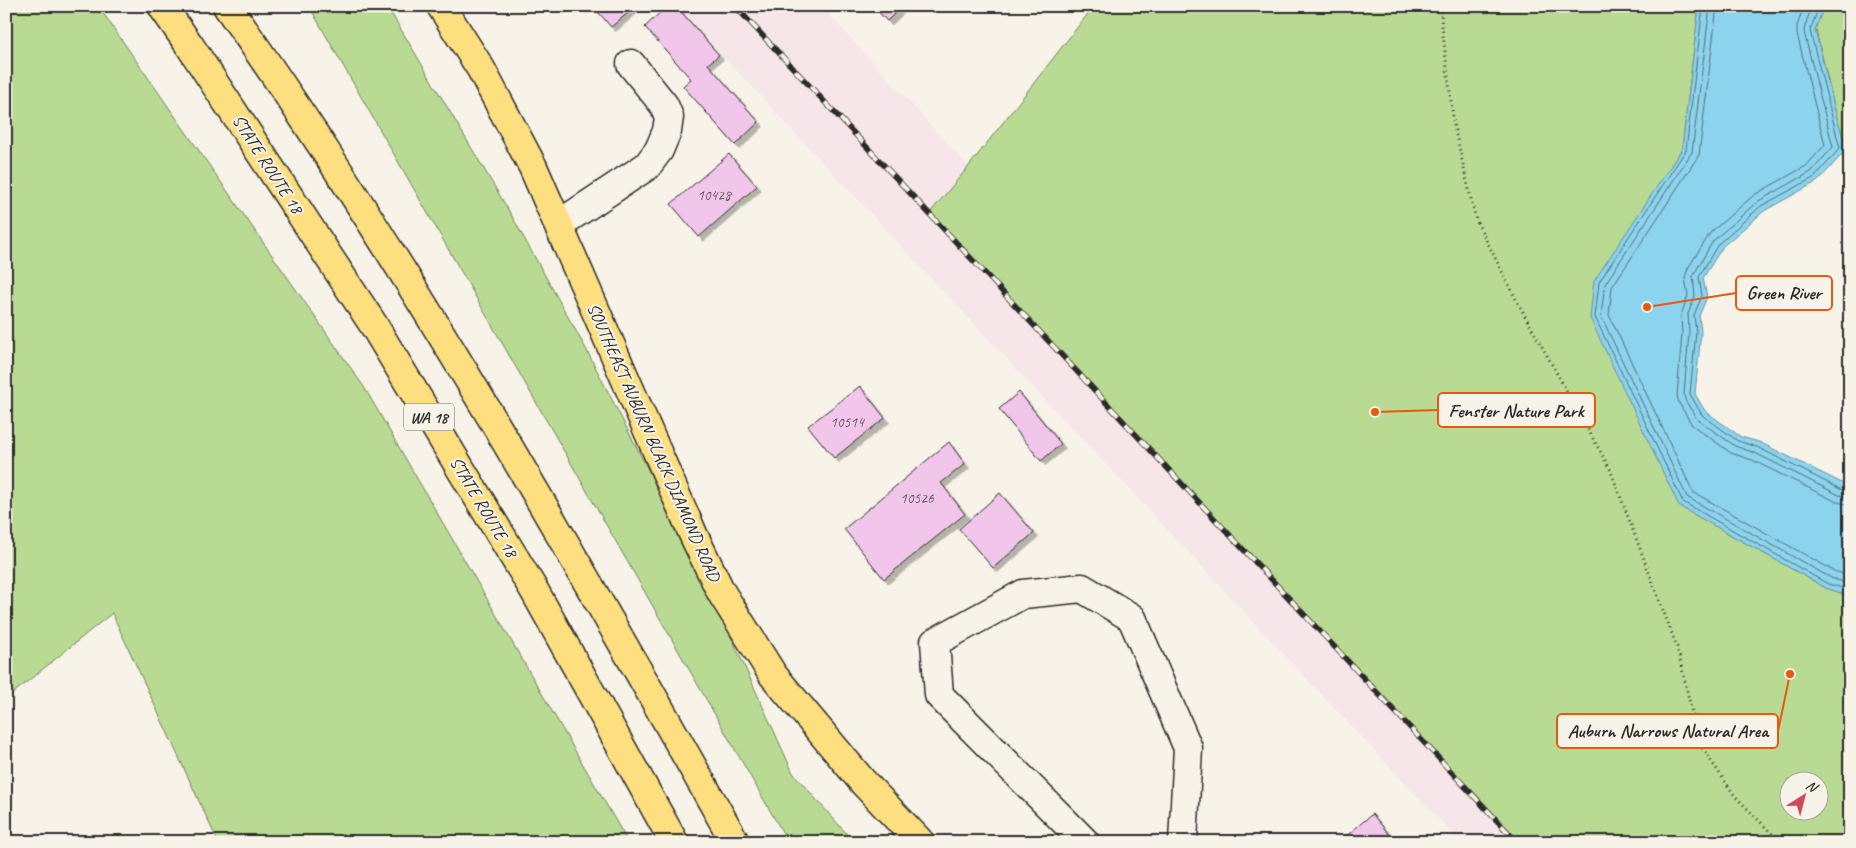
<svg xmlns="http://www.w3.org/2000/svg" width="1856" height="848" font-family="Caveat,sans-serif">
  <defs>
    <filter id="shadow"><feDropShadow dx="4.5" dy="4.5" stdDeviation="0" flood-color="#0004"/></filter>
  </defs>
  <rect width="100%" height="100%" fill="#f7f3e8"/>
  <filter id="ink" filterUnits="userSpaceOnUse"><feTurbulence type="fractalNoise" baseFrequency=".02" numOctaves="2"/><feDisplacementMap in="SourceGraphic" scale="10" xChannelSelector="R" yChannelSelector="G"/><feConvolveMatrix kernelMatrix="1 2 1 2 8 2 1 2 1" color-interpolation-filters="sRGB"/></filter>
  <g filter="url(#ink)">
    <path fill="#f6e6e9" d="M 676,6 L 821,6 L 1591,842 L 1460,842 Z"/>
    <path fill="#b9da93" stroke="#72825f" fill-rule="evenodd" d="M 6,6 L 98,6 L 364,387 L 628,842 L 218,842 L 112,613 L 6,699 Z
      M 309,6 L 387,6 L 509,211 L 586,349 L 658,489 L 728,630 L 793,773 L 854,842 L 788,842 Z
      M 1094,6 L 1699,6 L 1682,149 L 1662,180 L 1679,506 L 1826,588 L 1850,596 L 1850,842 L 1517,842 L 929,214 L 969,166 ZM 1788,780 L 1818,780 L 1818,810 L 1788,810 Z
      M 1810,6 L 1850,6 L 1850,160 L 1837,118 Z"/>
    <path fill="#8cd3ed" stroke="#65909f" d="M 1699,6 L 1824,6 L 1815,30 L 1837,118 L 1847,149 L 1818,181 L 1764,211 L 1723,246 L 1703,278 L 1707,297 L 1699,316 L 1701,332 L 1695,394 L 1705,411 L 1741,437 L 1759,442 L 1850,487 L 1850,596 L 1826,588 L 1679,506 L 1590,318 L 1594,281 L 1682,149 Z"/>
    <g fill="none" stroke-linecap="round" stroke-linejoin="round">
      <path stroke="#526e79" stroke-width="1" d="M 1703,6 L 1686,150 L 1599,282 L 1595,317 L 1683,502 L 1828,584 L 1850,590
        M 1710,6 L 1692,152 L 1605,284 L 1601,316 L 1687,497 L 1831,578 L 1850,584
        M 1717,6 L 1699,155 L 1612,287 L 1609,315 L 1693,492 L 1834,571 L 1850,576
        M 1804,6 L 1797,26 L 1797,34 L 1825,145 L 1806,166 L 1754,195 L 1711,232 L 1688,268 L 1685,278 L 1688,295 L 1681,315 L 1682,333 L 1677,396 L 1679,403 L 1692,425 L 1731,453 L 1752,460 L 1837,502 L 1850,505
        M 1812,6 L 1805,26 L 1804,32 L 1833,147 L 1811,172 L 1757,202 L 1713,241 L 1693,276 L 1695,296 L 1688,314 L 1689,332 L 1684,394 L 1685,400 L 1697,419 L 1735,446 L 1755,453 L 1839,495 L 1850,497
        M 1819,6 L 1810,31 L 1840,148 L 1815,177 L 1761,206 L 1718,244 L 1699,277 L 1702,296 L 1694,315 L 1696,332 L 1690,394 L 1702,415 L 1738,441 L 1757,447 L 1842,490 L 1850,491"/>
    </g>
    <path fill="#f2c6eb" stroke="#2b2b2b" filter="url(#shadow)" d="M 593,6 L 634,6 L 635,7 L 611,27 Z
      M 667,6 L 676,6 L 719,55 L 708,64 L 759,122 L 735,145 L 683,86 L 691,79 L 645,27 Z
      M 873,6 L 902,6 L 887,21 Z
      M 729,154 L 757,186 L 699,237 L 671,204 Z
      M 860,386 L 885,418 L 834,458 L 808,426 Z
      M 1019,392 L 1061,444 L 1041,461 L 999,409 Z
      M 949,442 L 965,464 L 941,483 L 965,514 L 884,579 L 844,529 Z
      M 1000,493 L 1034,533 L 993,568 L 959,529 Z
      M 1372,814 L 1396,842 L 1346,842 L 1343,839 Z"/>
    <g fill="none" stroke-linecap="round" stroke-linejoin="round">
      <defs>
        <path id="minor" d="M 558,225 L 647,166 L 659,150 L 667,131 L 669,117 L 664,105 L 631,64
          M 1085,842 L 939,695 L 935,642 L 1023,594 L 1082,588 L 1132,618 L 1188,748 L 1183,842"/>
        <path id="major" d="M 441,6 L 481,69 L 533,167 L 693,534 L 721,592 L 773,675 L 863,782 L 920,842"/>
        <path id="highway" d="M 162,6 L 190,46 L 373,324 L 534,590 L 674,842
          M 227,6 C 415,273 575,558 735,842"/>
      </defs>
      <use href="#minor" stroke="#2b2b2b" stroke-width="31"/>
      <use href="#major" stroke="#2b2b2b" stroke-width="31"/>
      <use href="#highway" stroke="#2b2b2b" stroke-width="31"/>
      <path stroke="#2b2b2b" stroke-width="3" stroke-dasharray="1 4" stroke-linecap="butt" d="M 1443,6 L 1441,18 L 1454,126 L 1476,220 L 1519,305 L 1610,469 L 1677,647 L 1699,743 L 1735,796 L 1780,842"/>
      <use href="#minor" stroke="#f7f3e8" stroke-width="28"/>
      <use href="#major" stroke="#fddf80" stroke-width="28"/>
      <use href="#highway" stroke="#fddf80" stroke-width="28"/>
      <defs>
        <path id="rail" d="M 735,6 L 1517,842"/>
      </defs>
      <use href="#rail" stroke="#2b2b2b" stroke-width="5.5"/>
      <use href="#rail" stroke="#f7f3e8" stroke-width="4" stroke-dasharray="11" stroke-linecap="butt"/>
    </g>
  </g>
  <g text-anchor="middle" stroke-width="4" stroke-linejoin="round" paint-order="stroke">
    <g font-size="15" fill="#5d525b">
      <text x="714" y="200">10428</text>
      <text x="847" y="427">10514</text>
      <text x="917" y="503">10526</text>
    </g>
    <rect fill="#f7f3e8" stroke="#686764" stroke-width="1" x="404" y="403.5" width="50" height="27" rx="4"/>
    <g font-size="16" font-weight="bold" fill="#2b2b2b">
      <text x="429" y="423">WA 18</text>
    </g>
    <g font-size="18" fill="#2b2b2b" stroke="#f7f3e8">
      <text transform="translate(268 164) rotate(57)" y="6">STATE ROUTE 18</text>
      <text transform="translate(654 442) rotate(66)" y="6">SOUTHEAST AUBURN BLACK DIAMOND ROAD</text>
      <text transform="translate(484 507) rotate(59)" y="6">STATE ROUTE 18</text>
    </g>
  </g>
  <path fill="none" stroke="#e8590c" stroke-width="2" d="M1647 307L1736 293M1375 412L1438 410M1790 674L1778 731"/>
  <g fill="#e8590c" stroke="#f7f3e8" stroke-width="2">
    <circle cx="1647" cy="307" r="5"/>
    <circle cx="1375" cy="412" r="5"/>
    <circle cx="1790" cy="674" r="5"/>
  </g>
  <g fill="#f7f3e8" stroke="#e8590c" stroke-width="2">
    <rect x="1736" y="276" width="96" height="34" rx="5"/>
    <rect x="1438" y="393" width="157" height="34" rx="5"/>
    <rect x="1557" y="714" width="221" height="34" rx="5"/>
  </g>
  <g font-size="19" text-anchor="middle" font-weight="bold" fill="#2b2b2b">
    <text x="1784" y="299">Green River</text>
    <text x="1516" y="417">Fenster Nature Park</text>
    <text x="1668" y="737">Auburn Narrows Natural Area</text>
  </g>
  <rect width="1856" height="848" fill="none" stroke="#f7f3e8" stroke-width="25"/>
  <rect x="12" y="12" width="1831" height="823" fill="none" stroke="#2b2b2b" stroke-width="2" filter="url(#ink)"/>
  <g transform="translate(1804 796) rotate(36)"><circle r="24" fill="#f7f3e8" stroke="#a5a39c"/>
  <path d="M0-4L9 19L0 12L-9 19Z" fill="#d1495b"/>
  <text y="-8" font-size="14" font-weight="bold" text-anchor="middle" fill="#2b2b2b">N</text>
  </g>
</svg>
